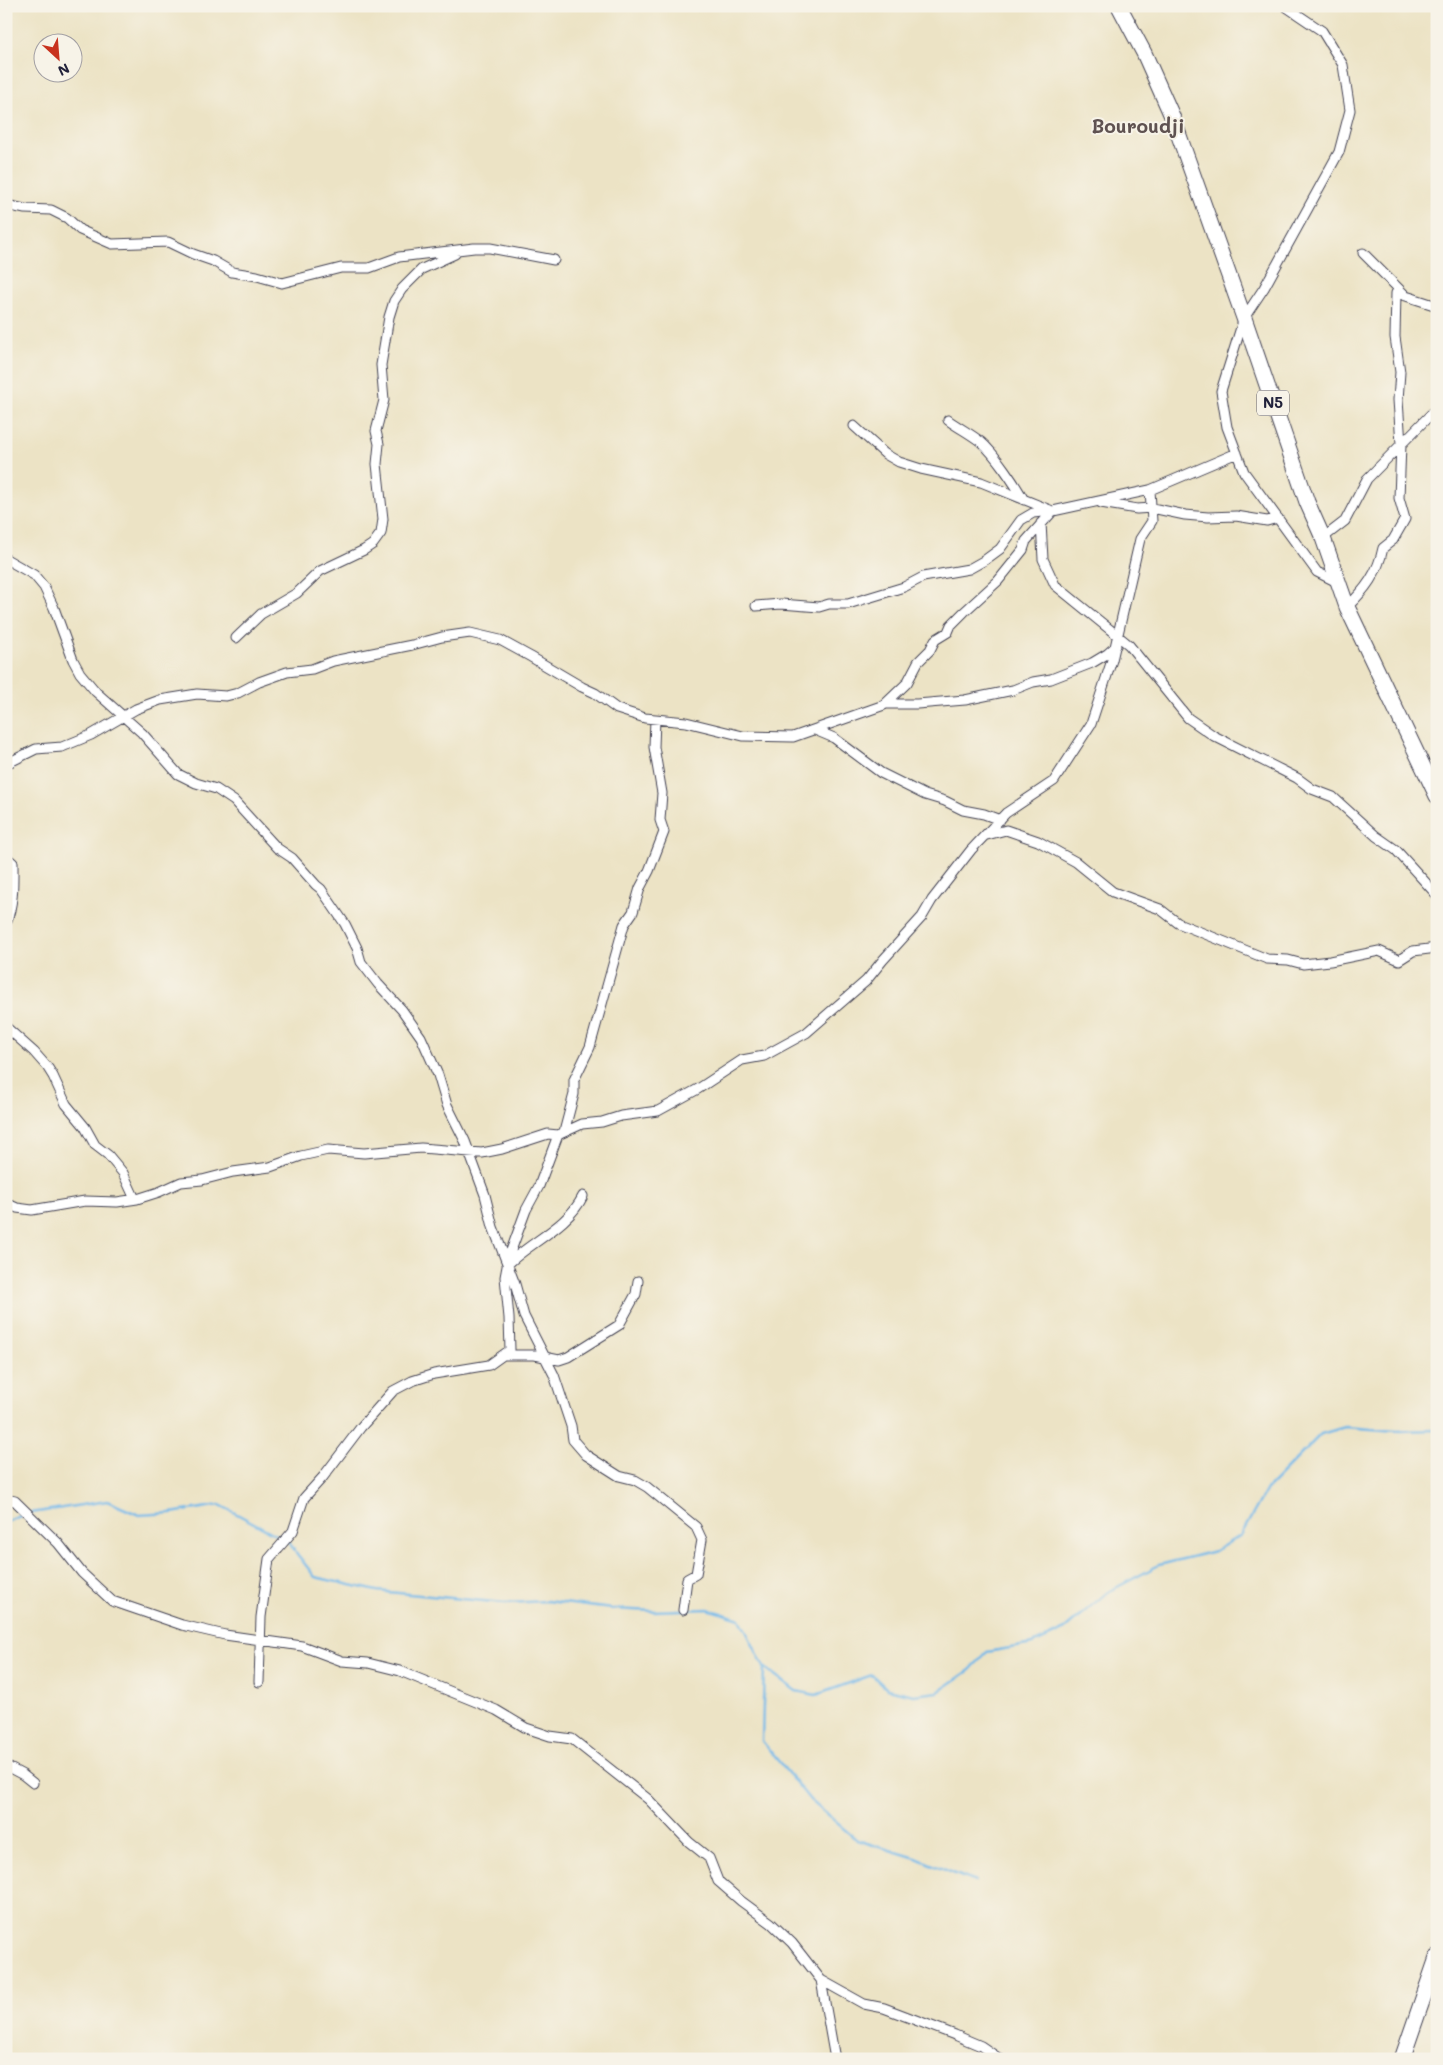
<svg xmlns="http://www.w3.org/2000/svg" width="1443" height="2065" font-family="Mali,sans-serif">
  <rect width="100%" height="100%" fill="#f7f3e8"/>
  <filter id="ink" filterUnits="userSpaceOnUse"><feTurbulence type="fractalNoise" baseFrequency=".02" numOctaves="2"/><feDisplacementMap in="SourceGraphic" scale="10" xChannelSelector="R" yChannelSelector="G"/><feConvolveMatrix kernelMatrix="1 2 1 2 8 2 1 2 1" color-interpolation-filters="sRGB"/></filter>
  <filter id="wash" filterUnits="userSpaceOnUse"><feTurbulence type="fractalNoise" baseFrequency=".0096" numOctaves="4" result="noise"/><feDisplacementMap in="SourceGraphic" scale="20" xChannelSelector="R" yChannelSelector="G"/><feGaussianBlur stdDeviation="1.12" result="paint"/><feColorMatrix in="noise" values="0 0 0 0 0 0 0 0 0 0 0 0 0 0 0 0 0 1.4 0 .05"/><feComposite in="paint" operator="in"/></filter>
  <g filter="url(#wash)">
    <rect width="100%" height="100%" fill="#ece3c5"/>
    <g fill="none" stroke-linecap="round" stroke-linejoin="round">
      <path stroke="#72b8e9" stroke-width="2.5" d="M 31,1513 L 107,1501 L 139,1515 L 171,1513 L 220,1505 L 282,1538
        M 6,1522 L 25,1514
        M 287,1541 L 315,1577 L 377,1591 L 505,1603 L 547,1601 L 612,1609 L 654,1611 L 708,1609 L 740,1619 L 764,1667 L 762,1741 L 810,1800 L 857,1840 L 916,1858 L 975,1882
        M 764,1667 L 796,1691 L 816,1695 L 872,1675 L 887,1689 L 914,1695 L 938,1692 L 970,1670 L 987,1652 L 1033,1644 L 1065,1629 L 1108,1592 L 1159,1565 L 1215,1551 L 1241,1535 L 1267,1489 L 1321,1434 L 1345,1427 L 1397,1431 L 1437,1430"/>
    </g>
  </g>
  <g filter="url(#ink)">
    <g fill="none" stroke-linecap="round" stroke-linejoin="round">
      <defs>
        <path id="minor" d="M 1285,6 L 1322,31 L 1343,65 L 1350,110 L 1339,152 L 1264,288 L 1244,318 L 1221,391 L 1227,427 L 1244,472 L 1317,572 L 1339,583
          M 6,205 L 25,209 L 51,210 L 67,218 L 80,230 L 112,244 L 168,242 L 193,254 L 213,261 L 232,272 L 257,276 L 282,283 L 341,268 L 369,268 L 399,257 L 474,248 L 490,248 L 554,260
          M 1363,253 L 1406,296 L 1437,306
          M 948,420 C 959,428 971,434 981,442 C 995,454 1015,484 1024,500
          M 854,426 L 885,454 L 899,462 L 921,469 L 981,482 L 1050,510
          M 1101,503 L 1137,509 L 1152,508 L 1185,515 L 1208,517 L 1236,516 L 1267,521 L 1278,518
          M 1041,523 L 1043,559 L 1055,585 L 1129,645 L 1188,718 L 1214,736 L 1297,778 L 1312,789 L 1333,797 L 1376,836 L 1396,850 L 1437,895
          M 1323,538 L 1345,521 L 1367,479 L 1437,408
          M 6,559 L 34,575 L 44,587 L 54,608 L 73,660 L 80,673 L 96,692 L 142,733 L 178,774 L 196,783 L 216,789 L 234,801 L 277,848 L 292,858 L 316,885 L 321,889 L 345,924 L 357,948 L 361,962 L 378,984 L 402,1010 L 421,1037 L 438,1075 L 447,1105 L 465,1141 L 485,1195 L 493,1227 L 515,1284 L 524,1316 L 554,1375 L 571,1426 L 573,1440 L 586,1455 L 619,1476 L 635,1480 L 647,1487 L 696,1527 L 702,1540 L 696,1574 L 687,1579 L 683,1610
          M 756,606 L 781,604 L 819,607 L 829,604 L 848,604 L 904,587 L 923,577 L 969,569 L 985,560 L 1000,549 L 1021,520 L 1033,513 L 1053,511
          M 1347,607 C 1365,590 1378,573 1383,548 L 1393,540 L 1405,519 L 1399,498 L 1401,444 L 1398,400 L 1400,372 L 1395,337 L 1396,293 L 1406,296
          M 236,638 L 261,614 L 297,593 L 320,571 L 364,550 L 373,544 L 381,533 L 383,519 L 377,464 L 379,444 L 376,431 L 384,400 L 381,365 L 389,317 L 394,301 L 402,289 L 422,269 L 455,254
          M 886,704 L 917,704 L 965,700 L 1013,690 L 1033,682 L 1051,679 L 1092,663 L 1107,654 L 1116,646
          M 815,730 L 834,738 L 881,773 L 925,795 L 945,801 L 963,810 L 984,814 L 1000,820
          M 6,764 L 36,749 L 62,747 L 91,735 L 136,709 L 160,700 L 197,694 L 226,696 L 238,693 L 259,682 L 287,672 L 312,669 L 333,661 L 412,645 L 442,637 L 470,633 L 500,640 L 531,657 L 582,687 L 595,693 L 617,709 L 645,718 L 686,722 L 743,736 L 793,737 L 884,705 L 907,683 L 918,662 L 930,650 L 935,640 L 948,632 L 951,625 L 964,612 L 998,581 L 1023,550 L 1026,541 L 1053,511 L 1150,490 L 1237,453
          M 987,835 L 1006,830 L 1038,841 L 1076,862 L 1113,892 L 1160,909 L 1178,923 L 1267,959 L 1288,960 L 1303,964 L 1330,961 L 1379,951 L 1399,960 L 1413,951 L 1437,948
          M 6,857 L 13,863 C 13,883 14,903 6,923
          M 6,1027 L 34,1052 L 48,1068 L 53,1076 L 66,1104 L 85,1127 L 95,1145 L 108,1155 L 123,1173 L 135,1199
          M 564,1132 L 574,1094 L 574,1080 L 590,1047 L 624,925 L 633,912 L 640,888 L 649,871 L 664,832 L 660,820 L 662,793 L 654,747 L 655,719
          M 6,1203 L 17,1208 L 32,1210 L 85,1201 L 117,1202 L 137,1199 L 159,1192 L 181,1182 L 202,1180 L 233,1172 L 270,1167 L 301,1156 L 328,1150 L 364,1153 L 421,1148 L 482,1153 L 502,1149 L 548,1134 L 558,1135
          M 507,1265 C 530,1242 568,1227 583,1196
          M 504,1355 L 535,1355 L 559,1360 L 568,1357 L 619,1325 L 636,1294 L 638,1281
          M 6,1499 L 15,1501 L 58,1543 L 82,1573 L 112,1601 L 182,1625 L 225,1635 L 302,1646 L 342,1661 L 368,1663 L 400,1671 L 496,1710 L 526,1728 L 550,1736 L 572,1739 L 648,1799 L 689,1842 L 709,1858 L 718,1881 L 741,1901 L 771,1923 L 792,1943 L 821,1980 L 864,2004 L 884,2008 L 955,2035 L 981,2046 L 1000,2059
          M 259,1682 L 261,1617 L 269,1559 L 293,1531 L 304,1498 L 323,1477 L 361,1427 L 393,1391 L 412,1381 L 434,1374 L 489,1365 L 510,1350 L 509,1318 L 505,1277 L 509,1256 L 526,1210 L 539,1186 L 558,1135 L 582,1124 L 602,1122 L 621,1116 L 658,1111 L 698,1089 L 742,1060 L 764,1056 L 806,1033 L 866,981 L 883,960 L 922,917 L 932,900 L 971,850 L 1006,813 L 1054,781 L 1091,724 L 1112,660 L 1140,539 L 1152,521 L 1150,490
          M 6,1766 L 23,1775 L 33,1783
          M 821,1980 L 835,2059"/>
        <path id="trunk" d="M 1119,6 L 1144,53 L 1172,116 L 1244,318 L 1307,502 L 1323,538 L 1347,607 L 1437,796
          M 1402,2059 L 1437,1958"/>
      </defs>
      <use href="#minor" stroke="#403f50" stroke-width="11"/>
      <use href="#trunk" stroke="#403f50" stroke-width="17"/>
      <use href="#minor" stroke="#fff" stroke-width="9"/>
      <use href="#trunk" stroke="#fff" stroke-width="15"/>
    </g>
  </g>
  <g text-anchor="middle" stroke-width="4" stroke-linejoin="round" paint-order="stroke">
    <rect fill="#f7f3e8" stroke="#62616f" stroke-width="1" x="1257" y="390.5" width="32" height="25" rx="4"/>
    <g font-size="15" font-weight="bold" fill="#22223b">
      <text x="1273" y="408">N5</text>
    </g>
    <g font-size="19" font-weight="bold" fill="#5f5251" stroke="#f7f3e8">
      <text x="1138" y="133">Bouroudji</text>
    </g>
  </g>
  <rect width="1443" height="2065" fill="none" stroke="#f7f3e8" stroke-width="25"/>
  <g transform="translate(58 58) rotate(154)"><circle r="24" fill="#f7f3e8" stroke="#a29fa3"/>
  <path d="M0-4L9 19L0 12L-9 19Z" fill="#c8321e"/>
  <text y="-8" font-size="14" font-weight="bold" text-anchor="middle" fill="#22223b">N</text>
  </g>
</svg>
